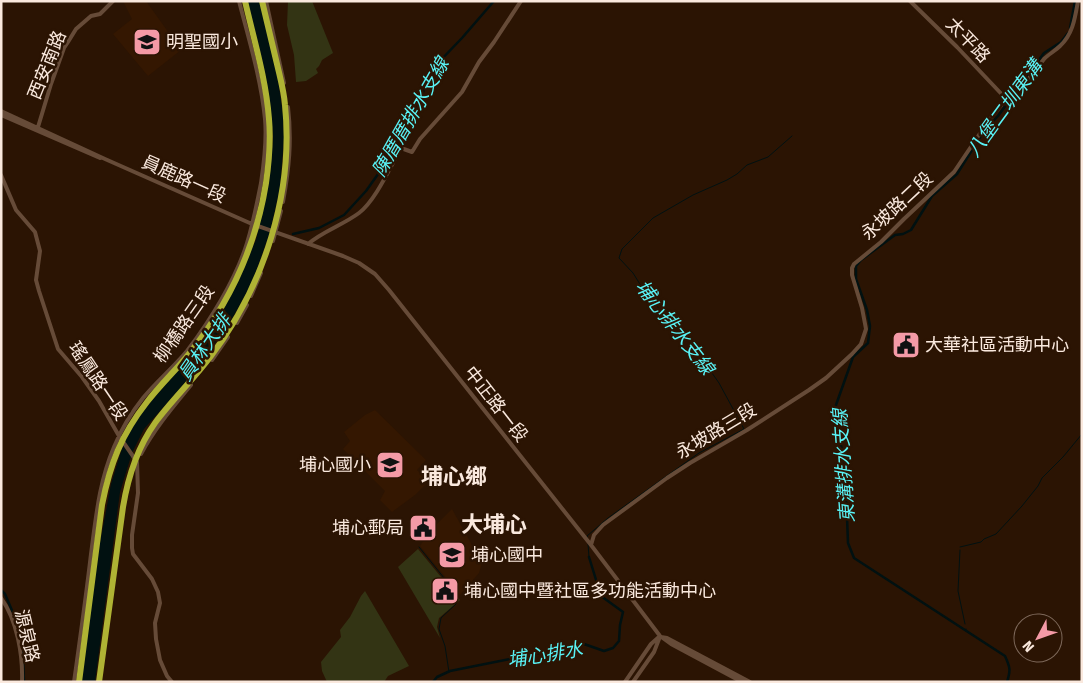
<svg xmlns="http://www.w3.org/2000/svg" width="1083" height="683" font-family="'Fira Sans','Noto Sans TC',sans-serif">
  <rect width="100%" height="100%" fill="#2b1403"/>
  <path fill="#341701" d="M 123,1 L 146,1 L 181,50 L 148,76 L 113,34 L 132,19 Z
    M 375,410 L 426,460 L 417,470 L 428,482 L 415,495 L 392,512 L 380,500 L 385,491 L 343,449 L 350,441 L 344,432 L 365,415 Z
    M 452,509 L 482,563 L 479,573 L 460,595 L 420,546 L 429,532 Z"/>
  <path fill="#333414" d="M 288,1 L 312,1 L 333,53 L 322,60 L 319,66 L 316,69 L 318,73 L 306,81 L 296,82 L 294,55 L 287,25 Z
    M 418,549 L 460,600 L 439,618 L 437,627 L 440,638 L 398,567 Z
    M 365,591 L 409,666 L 388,676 L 384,682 L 327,682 L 322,671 L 321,662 L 341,637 L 340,630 L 350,617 L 361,596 Z"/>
  <path fill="#011111" d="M 246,1 L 260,1 L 278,80 L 283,114 L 284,138 L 280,188 L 270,232 L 252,283 L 228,326 L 183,385 L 144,429 L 132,453 L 120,492 L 95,682 L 81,682 L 96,564 L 111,484 L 124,442 L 135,420 L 190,356 L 223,311 L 256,240 L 270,175 L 273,137 L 268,92 Z"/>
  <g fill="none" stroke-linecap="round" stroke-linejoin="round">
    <path stroke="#011111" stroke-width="1" d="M 587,538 L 587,536 L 608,518 L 668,475 L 699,453 L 744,429 L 719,383 L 686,336 L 648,297 L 633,273 L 619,258 L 622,249 L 653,218 L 693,195 L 727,180 L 737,174 L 747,165 L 768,157 L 792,136
      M 588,544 L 589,557
      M 419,547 L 453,589 L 457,598 L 456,604 L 441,618 L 439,629 L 445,646 L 449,672
      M 960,547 L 981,542 L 984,539 L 996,534 L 1022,506 L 1038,486 L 1042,478 L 1063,457 L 1082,434
      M 960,550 L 958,591 L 965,624
      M 966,629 L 966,631"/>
    <path stroke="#011111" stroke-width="2.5" d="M 1070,28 L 1075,1
      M 293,234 L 319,228 L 344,215 L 366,191 L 393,153 L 437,64 L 462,38 L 494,1
      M 1,590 L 5,594 L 22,634 L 24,682
      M 433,682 L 437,677 L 450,671 L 584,644 L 604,651 L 613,648 L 619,641 L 620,625 L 623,612 L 601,596 L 589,557
      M 1007,682 C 1011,670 1010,667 1005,656 L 854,558 L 848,543 L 845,465 L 836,421 L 836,405 L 853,357 L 868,343 L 870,326 L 867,310 L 856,279 L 856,266 L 861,260 L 895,235 L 903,234 L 911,230 L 932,196 L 957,174 L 984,131 L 998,116 L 1044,53 L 1061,42 L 1068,33"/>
    <path stroke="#664b38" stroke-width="4" d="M 266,1 L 284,83
      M 910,1 L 957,47 L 1010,103 L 1044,59 C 1049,54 1055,51 1060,46 C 1073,34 1075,18 1078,1
      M 1,111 L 105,159 L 252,224 L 343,256 L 359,263 L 375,274 L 389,290 L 591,545 L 660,636 L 671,644 L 742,682
      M 1,115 L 100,158
      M 38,127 L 51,84 L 64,48 L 68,42 L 76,29 L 91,16 L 100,14 L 113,1
      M 1,175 L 16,210 L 35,232 L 40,251 L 36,280 L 39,291 L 58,349 L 82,377 L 99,401 L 119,436 L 137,462 L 138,493 L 132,535 L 132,548 L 133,554 L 152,579 L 158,592 L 160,603 L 155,623 L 156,639 L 160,660 L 167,676 L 172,682
      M 283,202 C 289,169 292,141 288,107
      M 273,241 L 281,211
      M 308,244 C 323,231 343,225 359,213 C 376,200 390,167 401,148 L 412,152 L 420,139 L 462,92 L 479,62 L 494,42 L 521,1
      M 251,296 L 261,273
      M 237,323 L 247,305
      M 212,360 L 228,337
      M 141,454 C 155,428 173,407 191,385
      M 591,545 L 594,535 L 603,525 L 667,478 L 690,463 L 747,430 L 809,390 L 826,378 L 852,354 L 861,344 L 866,329 L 862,308 L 852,275 L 852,268 L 854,264 L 881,242 L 904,219 L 954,172 L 987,123 L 1006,99
      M 1,598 C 17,620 23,655 22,682
      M 661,637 L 667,638 L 750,682
      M 74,682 C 80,639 86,597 91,554 C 96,517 99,482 114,447 C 121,430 131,413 143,398 C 156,382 173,368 187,351 C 210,321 236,279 247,243 C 253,224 257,203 261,183 C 264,163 267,140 265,119 C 261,79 249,40 239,1
      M 625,682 L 651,644 L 660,636
      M 633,682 L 654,652 L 659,639"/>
    <path stroke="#afb334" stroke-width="6" d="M 79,682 L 102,505 C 110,464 121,435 147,402 C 160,385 176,370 189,354 C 229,304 256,246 266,183 C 269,162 271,141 269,119 C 266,79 254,40 245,1
      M 99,682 L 123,507 C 128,477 137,448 155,423 C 172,400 193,380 211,356 C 264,286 294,193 285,105 C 284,91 280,77 277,64 C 272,43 267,22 262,1"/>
  </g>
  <defs>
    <symbol id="school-square" viewBox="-11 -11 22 22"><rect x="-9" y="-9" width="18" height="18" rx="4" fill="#f49aa6" stroke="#2b1403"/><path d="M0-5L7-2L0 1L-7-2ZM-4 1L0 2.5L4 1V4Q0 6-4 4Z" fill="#111"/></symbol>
    <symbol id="civic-square" viewBox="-11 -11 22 22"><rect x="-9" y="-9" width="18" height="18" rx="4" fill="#f49aa6" stroke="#2b1403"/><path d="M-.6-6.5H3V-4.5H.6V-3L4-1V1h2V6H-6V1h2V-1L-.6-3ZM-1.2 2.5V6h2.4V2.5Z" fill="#111"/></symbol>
  </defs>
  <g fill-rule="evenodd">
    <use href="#school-square" x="131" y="26" width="32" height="32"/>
    <use href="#civic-square" x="890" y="329" width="32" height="32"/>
    <use href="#school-square" x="374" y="449" width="32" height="32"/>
    <use href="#civic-square" x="407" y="512" width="32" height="32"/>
    <use href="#school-square" x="436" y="539" width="32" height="32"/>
    <use href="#civic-square" x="429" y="575" width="32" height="32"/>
  </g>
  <g text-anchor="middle" stroke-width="5" stroke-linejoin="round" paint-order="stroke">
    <g font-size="18" fill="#fae9de" stroke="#2b1403">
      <text transform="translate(968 40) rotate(46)" y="6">太平路</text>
      <text transform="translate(47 65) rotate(-68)" y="6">西安南路</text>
      <text transform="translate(184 179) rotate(24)" y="6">員鹿路一段</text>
      <text transform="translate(897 206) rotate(-43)" y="6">永坡路二段</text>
      <text transform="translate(184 324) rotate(-55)" y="6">柳橋路三段</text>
      <text transform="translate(98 381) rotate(56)" y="6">瑤鳳路一段</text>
      <text transform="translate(496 404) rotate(52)" y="6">中正路一段</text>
      <text transform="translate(716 431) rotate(-31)" y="6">永坡路三段</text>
      <text transform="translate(27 636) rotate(77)" y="6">源泉路</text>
    </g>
    <g font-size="18" fill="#fae9de" stroke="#2b1403" text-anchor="start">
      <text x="166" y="48">明聖國小</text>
      <text x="925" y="351">大華社區活動中心</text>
      <text x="371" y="471" text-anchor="end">埔心國小</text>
      <text x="404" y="534" text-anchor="end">埔心郵局</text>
      <text x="471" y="561">埔心國中</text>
      <text x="464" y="597">埔心國中暨社區多功能活動中心</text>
    </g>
    <g font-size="19" font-style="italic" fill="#59f2f5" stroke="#2b1403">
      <text transform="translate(1004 108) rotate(-54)" y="7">八堡二圳東溝</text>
      <text transform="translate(410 117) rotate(-60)" y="7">陳厝厝排水支線</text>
      <text transform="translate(675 327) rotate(52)" y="7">埔心排水支線</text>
      <text transform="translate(204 347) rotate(-55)" y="7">員林大排</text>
      <text transform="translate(843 466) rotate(-94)" y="7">東溝排水支線</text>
      <text transform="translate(545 654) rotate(-9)" y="7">埔心排水</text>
    </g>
    <g font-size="22" font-weight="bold" fill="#fae9de" stroke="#2b1403">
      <text x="454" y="484">埔心鄉</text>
      <text x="494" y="532">大埔心</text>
    </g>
  </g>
  <rect width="1083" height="683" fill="none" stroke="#fae9de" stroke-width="5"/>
  <g transform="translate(1038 638) rotate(229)"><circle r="24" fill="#2b1403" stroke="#7e695b"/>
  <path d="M0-4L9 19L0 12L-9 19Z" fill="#f49aa6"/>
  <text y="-8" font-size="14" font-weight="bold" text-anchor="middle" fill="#fae9de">N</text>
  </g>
</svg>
